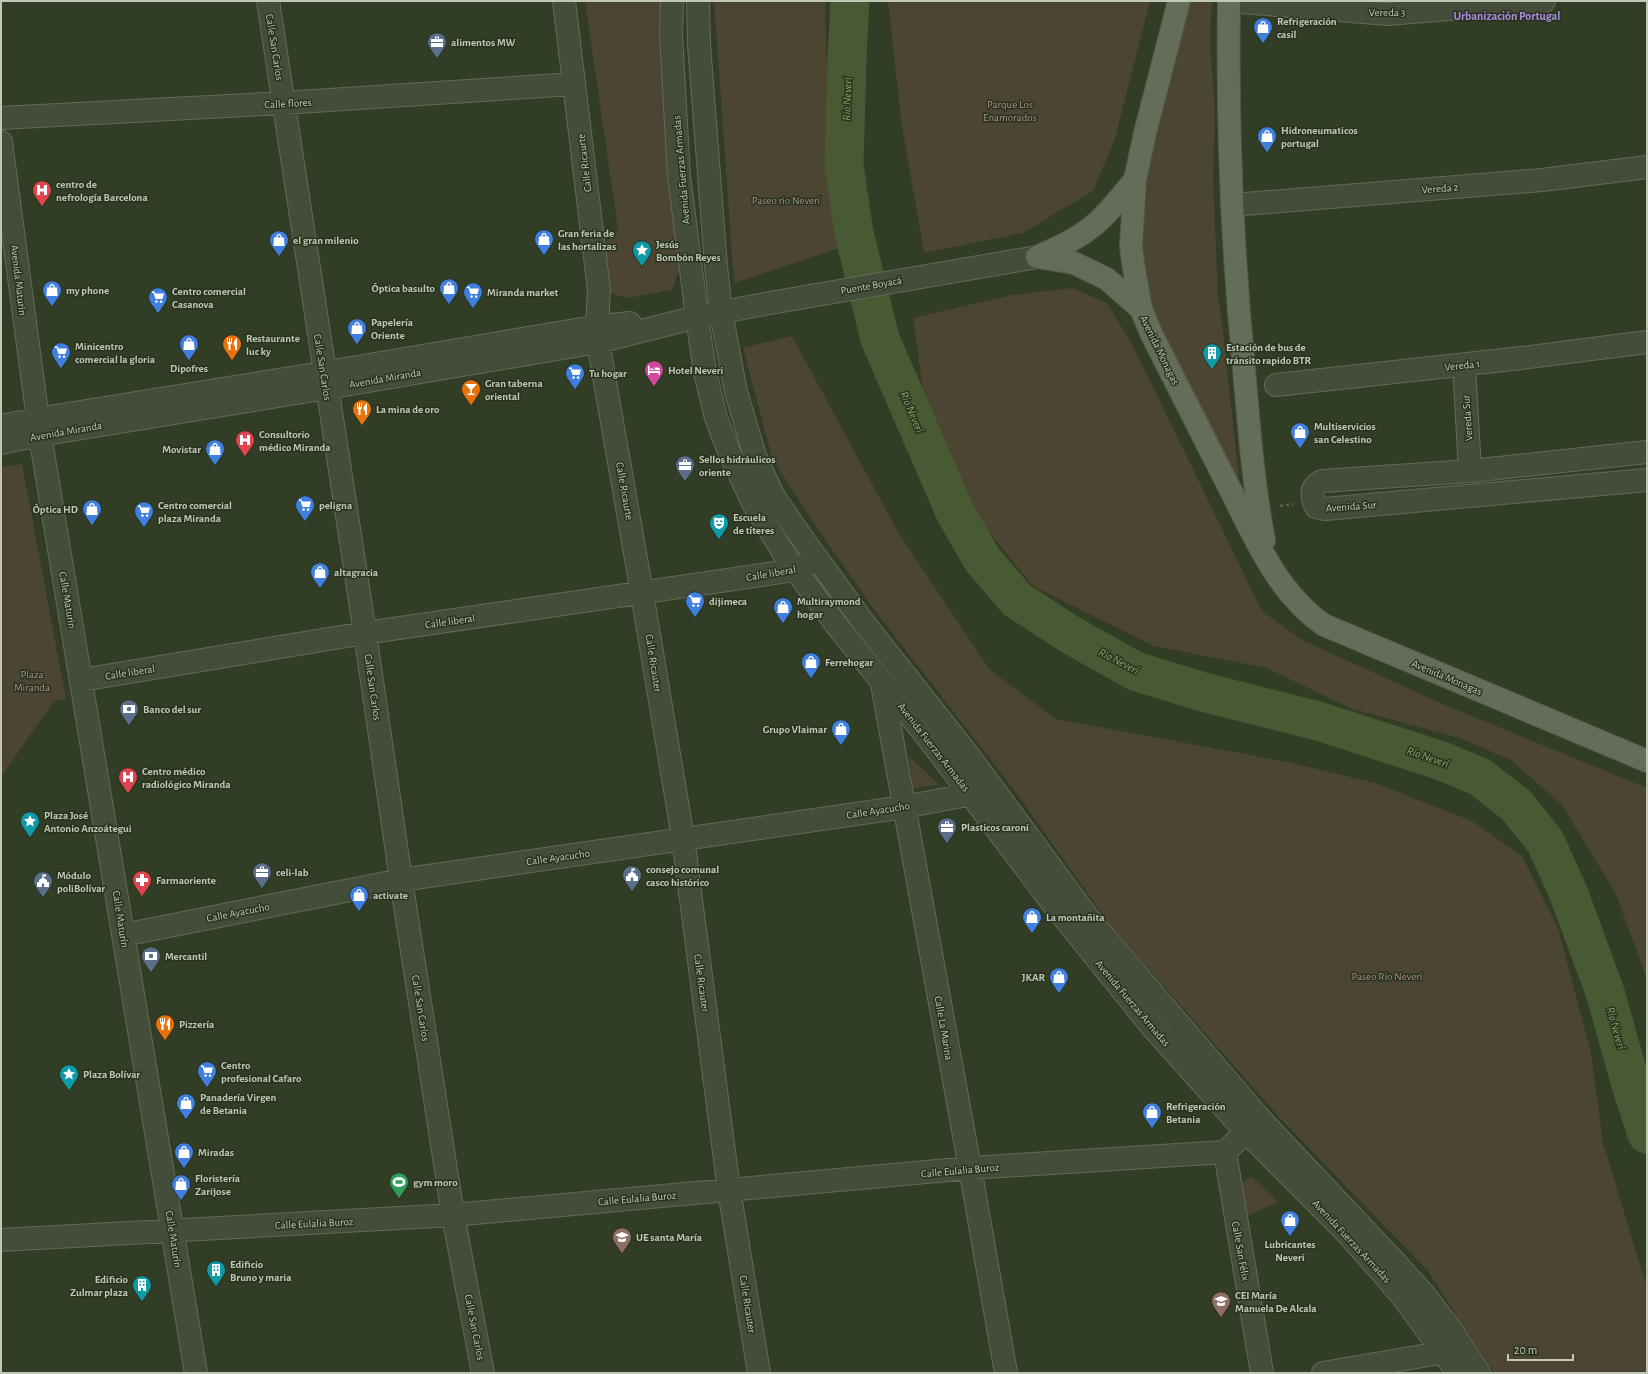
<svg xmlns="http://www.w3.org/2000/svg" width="1648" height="1374" font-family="'Alegreya Sans',sans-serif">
  <rect width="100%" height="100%" fill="#323d25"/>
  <path fill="#4b4531" d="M 585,1 L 663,1 L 664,100 L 679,270 L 672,290 L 628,298 L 599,290 L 595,255 L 618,229 Z
    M 714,1 L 825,1 L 829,126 L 854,243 L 734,283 Z
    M 888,1 L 1150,1 L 1115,139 L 1093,191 L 1023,233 L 924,253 L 901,120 Z
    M 1189,1 L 1212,1 L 1210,40 L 1215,113 L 1213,179 L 1218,296 L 1223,330 L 1239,480 L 1211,432 L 1149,300 L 1142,250 L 1144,187 Z
    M 1073,288 L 1107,303 L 1133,346 L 1262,611 L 1302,640 L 1445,705 L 1647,788 L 1647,979 L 1616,894 L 1562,805 L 1511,760 L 1460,738 L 1352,709 L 1267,668 L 1154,646 L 1033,586 L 975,515 L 924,395 L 913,318 L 1012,295 Z
    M 792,336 L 898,532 L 990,670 L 1056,719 L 1288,762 L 1375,783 L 1472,821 L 1522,856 L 1558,928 L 1591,1053 L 1603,1143 L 1647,1288 L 1647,1373 L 1494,1373 L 1428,1271 L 1280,1118 L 1110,925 L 1015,791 L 876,612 L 815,525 L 772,458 L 743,348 Z
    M 22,464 L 66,699 L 54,701 L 1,777 L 1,467 Z
    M 909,756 L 939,785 L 913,788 Z
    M 1251,1176 L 1278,1202 L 1247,1216 L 1238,1187 Z"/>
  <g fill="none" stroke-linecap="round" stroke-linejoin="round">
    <path stroke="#475a33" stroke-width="39" d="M 850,1 L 847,59 L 844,165 L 854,233 L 880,339 L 955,512 L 982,559 L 1017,600 L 1071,635 L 1135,671 L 1203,692 L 1318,721 L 1442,761 L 1480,777 L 1516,805 L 1545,841 L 1568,892 L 1605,992 L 1632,1088 L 1647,1134"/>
    <defs>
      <path id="minor" d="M 268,1 L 365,633 L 401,880 L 453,1215 L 483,1373
        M 564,1 L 599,290 L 597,326
        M 672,1 L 671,35 L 679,176 L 697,317 L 705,372 L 716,418 L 729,452 L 754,505 L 788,560 L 841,631 L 882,682 L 925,734 L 1053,904 L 1152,1027 L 1246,1132 L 1345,1231 L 1377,1267 L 1402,1296 L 1458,1373
        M 698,1 L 699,44 L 716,266 L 721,312 L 736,392 L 755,456 L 773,495 L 798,532 L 864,623 L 969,756 L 1090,920 L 1262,1121 L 1393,1260 L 1423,1293 L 1450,1328 L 1479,1373
        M 1229,1 L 1388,14 L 1544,1
        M 1,118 L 283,103 L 574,84
        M 1,142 L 40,435 L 196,1373
        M 1232,205 L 1542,180 L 1647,167
        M 598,342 L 642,593 L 683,838 L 729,1190 L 759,1373
        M 1464,365 L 1470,471
        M 1276,385 L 1522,358 L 1647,342
        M 1,426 L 37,419 L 322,373 L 593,327 L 630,323
        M 1,443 L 40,435 L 327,388 L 598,342 L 697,317 L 770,303 L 1037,257
        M 1647,452 L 1470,471 L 1322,481 C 1310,487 1311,496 1316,507 L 1325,509 L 1647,480
        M 81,680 L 365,633 L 795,570 L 807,565
        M 882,684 L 970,1168 L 1006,1373
        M 123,935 L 401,880 L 904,807 L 983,792
        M 1225,1152 L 1262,1373
        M 1,1240 L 453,1215 L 970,1168 L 1225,1152 L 1246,1132 L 1258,1123
        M 1323,1373 L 1457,1350"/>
      <path id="major" d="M 1179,1 L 1145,133 L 1135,180 L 1131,246 L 1133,263 L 1141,309 L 1152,335 C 1178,386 1203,436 1229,487 C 1254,536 1277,593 1324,625 L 1647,761
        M 1229,1 C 1227,125 1232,246 1244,369 C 1249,426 1253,483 1264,540
        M 1037,257 C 1055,249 1073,241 1089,229 C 1107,216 1120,197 1135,180
        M 1037,257 L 1074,263 L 1107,279 L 1141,309"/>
    </defs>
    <use href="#minor" stroke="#616b57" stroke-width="24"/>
    <use href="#major" stroke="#4f5945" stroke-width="24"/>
    <path stroke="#62634e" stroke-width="2.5" stroke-dasharray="3 3" stroke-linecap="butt" d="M 1280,506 L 1293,504"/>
    <use href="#minor" stroke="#434d39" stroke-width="22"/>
    <use href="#major" stroke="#636d57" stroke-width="22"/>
  </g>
  <defs>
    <symbol id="shop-pin" viewBox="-11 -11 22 30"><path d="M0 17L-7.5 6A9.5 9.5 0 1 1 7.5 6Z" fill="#3f7fe0" stroke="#28321e"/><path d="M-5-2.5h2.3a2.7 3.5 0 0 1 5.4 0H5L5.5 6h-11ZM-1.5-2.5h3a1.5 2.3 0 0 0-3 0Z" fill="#fff"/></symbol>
    <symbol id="office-pin" viewBox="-11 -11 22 30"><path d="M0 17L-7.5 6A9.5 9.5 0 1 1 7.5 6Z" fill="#5c6f8a" stroke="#28321e"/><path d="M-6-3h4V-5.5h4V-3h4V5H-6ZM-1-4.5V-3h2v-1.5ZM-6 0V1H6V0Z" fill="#fff"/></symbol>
    <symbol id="hospital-pin" viewBox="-11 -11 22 30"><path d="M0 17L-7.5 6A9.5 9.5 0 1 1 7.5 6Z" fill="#e0444e" stroke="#28321e"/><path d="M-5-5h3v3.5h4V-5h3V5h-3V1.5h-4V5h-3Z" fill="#fff"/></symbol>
    <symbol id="sight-pin" viewBox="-11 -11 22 30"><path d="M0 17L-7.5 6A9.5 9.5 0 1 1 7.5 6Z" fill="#0f9aa8" stroke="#28321e"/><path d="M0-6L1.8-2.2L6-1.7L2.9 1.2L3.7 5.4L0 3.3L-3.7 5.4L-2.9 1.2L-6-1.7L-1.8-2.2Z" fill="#fff"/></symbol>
    <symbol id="supermarket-pin" viewBox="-11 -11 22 30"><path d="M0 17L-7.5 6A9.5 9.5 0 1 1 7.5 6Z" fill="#3f7fe0" stroke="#28321e"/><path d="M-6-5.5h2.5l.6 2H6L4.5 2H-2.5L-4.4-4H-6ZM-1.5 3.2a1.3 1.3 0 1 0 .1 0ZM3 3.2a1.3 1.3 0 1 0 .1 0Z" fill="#fff"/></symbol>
    <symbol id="restaurant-pin" viewBox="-11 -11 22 30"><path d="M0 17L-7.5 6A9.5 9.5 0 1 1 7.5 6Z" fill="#e8710a" stroke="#28321e"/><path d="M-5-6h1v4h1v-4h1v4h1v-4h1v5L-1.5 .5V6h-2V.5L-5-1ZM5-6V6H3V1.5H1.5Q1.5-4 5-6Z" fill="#fff"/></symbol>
    <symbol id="building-pin" viewBox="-11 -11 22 30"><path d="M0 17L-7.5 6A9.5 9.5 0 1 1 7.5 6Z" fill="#0f9aa8" stroke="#28321e"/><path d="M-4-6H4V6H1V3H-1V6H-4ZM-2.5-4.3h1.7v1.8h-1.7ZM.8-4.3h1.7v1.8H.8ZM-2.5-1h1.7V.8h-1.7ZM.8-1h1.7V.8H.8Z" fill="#fff"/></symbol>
    <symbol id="hotel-pin" viewBox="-11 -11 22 30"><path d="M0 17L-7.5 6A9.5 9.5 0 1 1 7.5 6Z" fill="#d1479c" stroke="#28321e"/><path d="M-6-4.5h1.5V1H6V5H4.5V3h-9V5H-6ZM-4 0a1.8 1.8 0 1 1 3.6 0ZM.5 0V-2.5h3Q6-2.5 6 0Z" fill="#fff"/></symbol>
    <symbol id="bar-pin" viewBox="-11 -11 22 30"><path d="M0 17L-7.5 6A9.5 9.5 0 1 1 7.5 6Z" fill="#e8710a" stroke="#28321e"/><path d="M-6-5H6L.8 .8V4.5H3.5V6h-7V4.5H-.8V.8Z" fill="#fff"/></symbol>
    <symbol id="theatre-pin" viewBox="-11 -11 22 30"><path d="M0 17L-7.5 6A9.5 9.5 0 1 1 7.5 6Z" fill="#0f9aa8" stroke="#28321e"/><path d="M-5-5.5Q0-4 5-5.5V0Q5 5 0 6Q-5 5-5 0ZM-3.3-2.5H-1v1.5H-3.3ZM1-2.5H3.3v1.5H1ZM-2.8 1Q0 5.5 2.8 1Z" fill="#fff"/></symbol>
    <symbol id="bank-pin" viewBox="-11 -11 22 30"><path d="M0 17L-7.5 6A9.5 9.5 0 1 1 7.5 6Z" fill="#5c6f8a" stroke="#28321e"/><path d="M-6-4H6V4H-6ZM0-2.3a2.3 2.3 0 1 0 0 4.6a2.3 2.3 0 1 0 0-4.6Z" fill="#fff"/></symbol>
    <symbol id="civic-pin" viewBox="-11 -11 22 30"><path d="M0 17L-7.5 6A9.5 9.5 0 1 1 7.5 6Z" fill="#5c6f8a" stroke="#28321e"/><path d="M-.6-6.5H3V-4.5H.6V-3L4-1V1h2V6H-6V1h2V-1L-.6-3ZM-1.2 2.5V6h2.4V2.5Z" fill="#fff"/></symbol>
    <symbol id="pharmacy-pin" viewBox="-11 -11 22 30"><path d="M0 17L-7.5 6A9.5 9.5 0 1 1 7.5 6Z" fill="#e0444e" stroke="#28321e"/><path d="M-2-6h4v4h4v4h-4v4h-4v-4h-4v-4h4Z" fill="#fff"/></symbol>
    <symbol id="stadium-pin" viewBox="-11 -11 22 30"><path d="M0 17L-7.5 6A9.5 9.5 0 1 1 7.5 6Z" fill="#2e9e5b" stroke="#28321e"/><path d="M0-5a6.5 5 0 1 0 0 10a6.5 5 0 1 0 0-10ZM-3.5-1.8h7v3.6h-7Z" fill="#fff"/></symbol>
    <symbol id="school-pin" viewBox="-11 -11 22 30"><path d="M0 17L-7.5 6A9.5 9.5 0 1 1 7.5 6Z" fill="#8d6e63" stroke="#28321e"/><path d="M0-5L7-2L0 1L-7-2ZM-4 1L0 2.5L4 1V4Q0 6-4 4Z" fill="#fff"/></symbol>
  </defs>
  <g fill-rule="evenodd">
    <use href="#shop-pin" x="1252" y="16" width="22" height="30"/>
    <use href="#office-pin" x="426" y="31" width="22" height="30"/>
    <use href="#shop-pin" x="1256" y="125" width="22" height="30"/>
    <use href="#hospital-pin" x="31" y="179" width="22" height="30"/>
    <use href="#shop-pin" x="533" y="228" width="22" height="30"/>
    <use href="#shop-pin" x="268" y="229" width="22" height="30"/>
    <use href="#sight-pin" x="631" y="239" width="22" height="30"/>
    <use href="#shop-pin" x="438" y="277" width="22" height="30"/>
    <use href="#shop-pin" x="41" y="279" width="22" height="30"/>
    <use href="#supermarket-pin" x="462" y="281" width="22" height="30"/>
    <use href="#supermarket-pin" x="147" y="286" width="22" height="30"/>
    <use href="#shop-pin" x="346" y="317" width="22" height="30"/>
    <use href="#shop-pin" x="178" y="333" width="22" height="30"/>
    <use href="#restaurant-pin" x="221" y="333" width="22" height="30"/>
    <use href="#supermarket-pin" x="50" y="341" width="22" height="30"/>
    <use href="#building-pin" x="1201" y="342" width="22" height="30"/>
    <use href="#hotel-pin" x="643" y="359" width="22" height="30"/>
    <use href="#supermarket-pin" x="564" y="362" width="22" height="30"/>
    <use href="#bar-pin" x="460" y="378" width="22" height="30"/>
    <use href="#restaurant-pin" x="351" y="398" width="22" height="30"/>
    <use href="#shop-pin" x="1289" y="421" width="22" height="30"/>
    <use href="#hospital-pin" x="234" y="429" width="22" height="30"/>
    <use href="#shop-pin" x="204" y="438" width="22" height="30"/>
    <use href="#office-pin" x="674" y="454" width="22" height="30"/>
    <use href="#supermarket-pin" x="294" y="494" width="22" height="30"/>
    <use href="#shop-pin" x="81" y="498" width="22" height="30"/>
    <use href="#supermarket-pin" x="133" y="500" width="22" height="30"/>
    <use href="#theatre-pin" x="708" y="512" width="22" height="30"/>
    <use href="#shop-pin" x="309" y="561" width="22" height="30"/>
    <use href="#supermarket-pin" x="684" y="590" width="22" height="30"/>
    <use href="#shop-pin" x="772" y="596" width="22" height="30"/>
    <use href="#shop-pin" x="800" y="651" width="22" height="30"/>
    <use href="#bank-pin" x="118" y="698" width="22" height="30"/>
    <use href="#shop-pin" x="830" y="718" width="22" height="30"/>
    <use href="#hospital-pin" x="117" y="766" width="22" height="30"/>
    <use href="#sight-pin" x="19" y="810" width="22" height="30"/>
    <use href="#office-pin" x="936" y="816" width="22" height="30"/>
    <use href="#office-pin" x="251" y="861" width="22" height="30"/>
    <use href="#civic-pin" x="621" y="864" width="22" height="30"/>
    <use href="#pharmacy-pin" x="131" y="869" width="22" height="30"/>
    <use href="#civic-pin" x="32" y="870" width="22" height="30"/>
    <use href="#shop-pin" x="348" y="884" width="22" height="30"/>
    <use href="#shop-pin" x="1021" y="906" width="22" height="30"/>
    <use href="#bank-pin" x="140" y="945" width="22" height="30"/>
    <use href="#shop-pin" x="1048" y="966" width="22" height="30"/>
    <use href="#restaurant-pin" x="154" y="1013" width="22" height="30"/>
    <use href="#supermarket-pin" x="196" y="1060" width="22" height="30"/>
    <use href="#sight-pin" x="58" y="1063" width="22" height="30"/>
    <use href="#shop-pin" x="175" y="1092" width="22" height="30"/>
    <use href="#shop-pin" x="1141" y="1101" width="22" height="30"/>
    <use href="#shop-pin" x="173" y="1141" width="22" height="30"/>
    <use href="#stadium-pin" x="388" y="1171" width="22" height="30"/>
    <use href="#shop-pin" x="170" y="1173" width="22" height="30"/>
    <use href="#shop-pin" x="1279" y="1209" width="22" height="30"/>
    <use href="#school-pin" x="611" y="1226" width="22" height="30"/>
    <use href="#building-pin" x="205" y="1259" width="22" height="30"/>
    <use href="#building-pin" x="131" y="1274" width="22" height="30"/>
    <use href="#school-pin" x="1210" y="1290" width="22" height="30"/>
  </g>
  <g text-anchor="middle" stroke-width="3" stroke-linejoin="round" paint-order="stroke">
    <g font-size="11" fill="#bec8b5" stroke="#28321e">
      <text x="1387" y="16">Vereda 3</text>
      <text transform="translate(275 47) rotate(81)" y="4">Calle San Carlos</text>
      <text transform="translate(288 103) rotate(-3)" y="4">Calle flores</text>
      <text transform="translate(584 163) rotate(-97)" y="4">Calle Ricaurte</text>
      <text transform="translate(681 170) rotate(-95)" y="4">Avenida Fuerzas Armadas</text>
      <text transform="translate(1440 188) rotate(-5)" y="4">Vereda 2</text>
      <text transform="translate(19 280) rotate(83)" y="4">Avenida Maturín</text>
      <text transform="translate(871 285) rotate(-10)" y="4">Puente Boyacá</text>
      <text transform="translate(1160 350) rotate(64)" y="4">Avenida Monagas</text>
      <text transform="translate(1462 365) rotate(-6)" y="4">Vereda 1</text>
      <text transform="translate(323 367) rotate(81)" y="4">Calle San Carlos</text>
      <text transform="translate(385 378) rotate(-10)" y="4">Avenida Miranda</text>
      <text transform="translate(1467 418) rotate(-94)" y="4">Vereda Sur</text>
      <text transform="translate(66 431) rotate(-10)" y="4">Avenida Miranda</text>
      <text transform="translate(625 491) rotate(80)" y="4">Calle Ricaurte</text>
      <text transform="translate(1351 506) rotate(-4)" y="4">Avenida Sur</text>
      <text transform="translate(771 573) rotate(-10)" y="4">Calle liberal</text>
      <text transform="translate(68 600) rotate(80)" y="4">Calle Maturín</text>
      <text transform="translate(450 621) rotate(-8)" y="4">Calle liberal</text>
      <text transform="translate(654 663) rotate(81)" y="4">Calle Ricauter</text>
      <text transform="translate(130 672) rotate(-9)" y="4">Calle liberal</text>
      <text transform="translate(1447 677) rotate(23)" y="4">Avenida Monagas</text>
      <text transform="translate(373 687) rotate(82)" y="4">Calle San Carlos</text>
      <text transform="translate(934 747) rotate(52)" y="4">Avenida Fuerzas Armadas</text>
      <text transform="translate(878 810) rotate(-9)" y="4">Calle Ayacucho</text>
      <text transform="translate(558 857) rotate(-8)" y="4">Calle Ayacucho</text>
      <text transform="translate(238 912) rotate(-11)" y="4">Calle Ayacucho</text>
      <text transform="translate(121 919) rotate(81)" y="4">Calle Maturín</text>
      <text transform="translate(702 983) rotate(82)" y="4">Calle Ricauter</text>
      <text transform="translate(1133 1003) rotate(50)" y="4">Avenida Fuerzas Armadas</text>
      <text transform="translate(421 1008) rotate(81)" y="4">Calle San Carlos</text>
      <text transform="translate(944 1028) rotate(80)" y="4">Calle La Marina</text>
      <text transform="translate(960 1170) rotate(-5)" y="4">Calle Eulalia Buroz</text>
      <text transform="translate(637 1198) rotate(-5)" y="4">Calle Eulalia Buroz</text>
      <text transform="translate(314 1223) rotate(-3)" y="4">Calle Eulalia Buroz</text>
      <text transform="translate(174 1239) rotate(81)" y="4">Calle Maturín</text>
      <text transform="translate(1352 1241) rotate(47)" y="4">Avenida Fuerzas Armadas</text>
      <text transform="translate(1241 1251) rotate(80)" y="4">Calle San Félix</text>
      <text transform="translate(748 1304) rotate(81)" y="4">Calle Ricauter</text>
      <text transform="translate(475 1327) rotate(79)" y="4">Calle San Carlos</text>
    </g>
    <g font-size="11" font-weight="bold" fill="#bec8b5" stroke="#28321e" text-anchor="start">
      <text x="1277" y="25">Refrigeración<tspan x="1277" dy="13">casil</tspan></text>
      <text x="451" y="46">alimentos MW</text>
      <text x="1281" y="134">Hidroneumaticos<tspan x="1281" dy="13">portugal</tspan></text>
      <text x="56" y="188">centro de<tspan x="56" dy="13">nefrología Barcelona</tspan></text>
      <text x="558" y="237">Gran feria de<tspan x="558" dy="13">las hortalizas</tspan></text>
      <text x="293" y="244">el gran milenio</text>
      <text x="656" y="248">Jesús<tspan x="656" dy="13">Bombón Reyes</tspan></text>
      <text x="435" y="292" text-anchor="end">Óptica basulto</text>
      <text x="66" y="294">my phone</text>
      <text x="172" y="295">Centro comercial<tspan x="172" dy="13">Casanova</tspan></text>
      <text x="487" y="296">Miranda market</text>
      <text x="371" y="326">Papelería<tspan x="371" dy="13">Oriente</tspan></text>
      <text x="246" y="342">Restaurante<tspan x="246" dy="13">luc ky</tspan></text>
      <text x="75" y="350">Minicentro<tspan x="75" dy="13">comercial la gloria</tspan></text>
      <text x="1226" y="351">Estación de bus de<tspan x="1226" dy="13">tránsito rapido BTR</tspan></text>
      <text x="189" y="372" text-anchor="middle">Dipofres</text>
      <text x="668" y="374">Hotel Neveri</text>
      <text x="589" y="377">Tu hogar</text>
      <text x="485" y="387">Gran taberna<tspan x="485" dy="13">oriental</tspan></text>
      <text x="376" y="413">La mina de oro</text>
      <text x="1314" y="430">Multiservicios<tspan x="1314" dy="13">san Celestino</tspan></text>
      <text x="259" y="438">Consultorio<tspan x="259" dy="13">médico Miranda</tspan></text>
      <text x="201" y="453" text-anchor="end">Movistar</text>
      <text x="699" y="463">Sellos hidráulicos<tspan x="699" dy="13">oriente</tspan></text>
      <text x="158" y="509">Centro comercial<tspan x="158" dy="13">plaza Miranda</tspan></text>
      <text x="319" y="509">peligna</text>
      <text x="78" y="513" text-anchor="end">Óptica HD</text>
      <text x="733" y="521">Escuela<tspan x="733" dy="13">de títeres</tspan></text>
      <text x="334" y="576">altagracia</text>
      <text x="709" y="605">dijimeca</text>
      <text x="797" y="605">Multiraymond<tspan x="797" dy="13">hogar</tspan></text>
      <text x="825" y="666">Ferrehogar</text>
      <text x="143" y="713">Banco del sur</text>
      <text x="827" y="733" text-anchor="end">Grupo Vlaimar</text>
      <text x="142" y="775">Centro médico<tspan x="142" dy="13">radiológico Miranda</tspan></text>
      <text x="44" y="819">Plaza José<tspan x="44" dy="13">Antonio Anzoátegui</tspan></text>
      <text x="961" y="831">Plasticos caroní</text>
      <text x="646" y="873">consejo comunal<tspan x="646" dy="13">casco histórico</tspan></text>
      <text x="276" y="876">celi-lab</text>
      <text x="57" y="879">Módulo<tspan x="57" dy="13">poliBolívar</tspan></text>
      <text x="156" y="884">Farmaoriente</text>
      <text x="373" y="899">activate</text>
      <text x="1046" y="921">La montañita</text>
      <text x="165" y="960">Mercantil</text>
      <text x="1045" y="981" text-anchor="end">JKAR</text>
      <text x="179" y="1028">Pizzería</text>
      <text x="221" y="1069">Centro<tspan x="221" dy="13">profesional Cafaro</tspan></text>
      <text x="83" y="1078">Plaza Bolívar</text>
      <text x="200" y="1101">Panadería Virgen<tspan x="200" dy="13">de Betania</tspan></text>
      <text x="1166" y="1110">Refrigeración<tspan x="1166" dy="13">Betania</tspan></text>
      <text x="198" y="1156">Miradas</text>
      <text x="195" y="1182">Floristería<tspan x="195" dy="13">Zarijose</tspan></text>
      <text x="413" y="1186">gym moro</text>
      <text x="636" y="1241">UE santa María</text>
      <text x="1290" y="1248" text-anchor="middle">Lubricantes<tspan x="1290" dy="13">Neverí</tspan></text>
      <text x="230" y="1268">Edificio<tspan x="230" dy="13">Bruno y maria</tspan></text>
      <text x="128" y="1283" text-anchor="end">Edificio<tspan x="128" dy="13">Zulmar plaza</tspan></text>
      <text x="1235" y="1299">CEI María<tspan x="1235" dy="13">Manuela De Alcala</tspan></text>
    </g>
    <g font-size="11" fill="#ad8f8a" stroke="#28321e">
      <text x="1010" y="108">Parque Los<tspan x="1010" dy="13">Enamorados</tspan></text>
      <text x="786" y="204">Paseo rio Neverí</text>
      <text x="32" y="678">Plaza<tspan x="32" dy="13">Miranda</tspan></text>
      <text x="1387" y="980">Paseo Río Neverí</text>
    </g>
    <g font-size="12" font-weight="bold" fill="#a88edc" stroke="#28321e">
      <text x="1507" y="20">Urbanización Portugal</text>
    </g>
    <g font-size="12" font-style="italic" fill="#8ca570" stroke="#28321e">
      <text transform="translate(847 99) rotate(-88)" y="4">Río Neverí</text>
      <text transform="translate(912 412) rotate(67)" y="4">Río Neverí</text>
      <text transform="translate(1119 661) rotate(27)" y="4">Río Neverí</text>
      <text transform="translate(1428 757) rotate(19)" y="4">Río Neverí</text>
      <text transform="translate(1616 1028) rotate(74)" y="4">Río Neverí</text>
    </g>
  </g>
  <rect width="1648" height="1374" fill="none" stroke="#bec8b5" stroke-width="4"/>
  <path d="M1508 1354v6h65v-6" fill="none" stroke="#bec8b5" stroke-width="2"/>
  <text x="1514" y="1354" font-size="12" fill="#bec8b5" stroke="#28321e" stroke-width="3" paint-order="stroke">20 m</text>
</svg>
